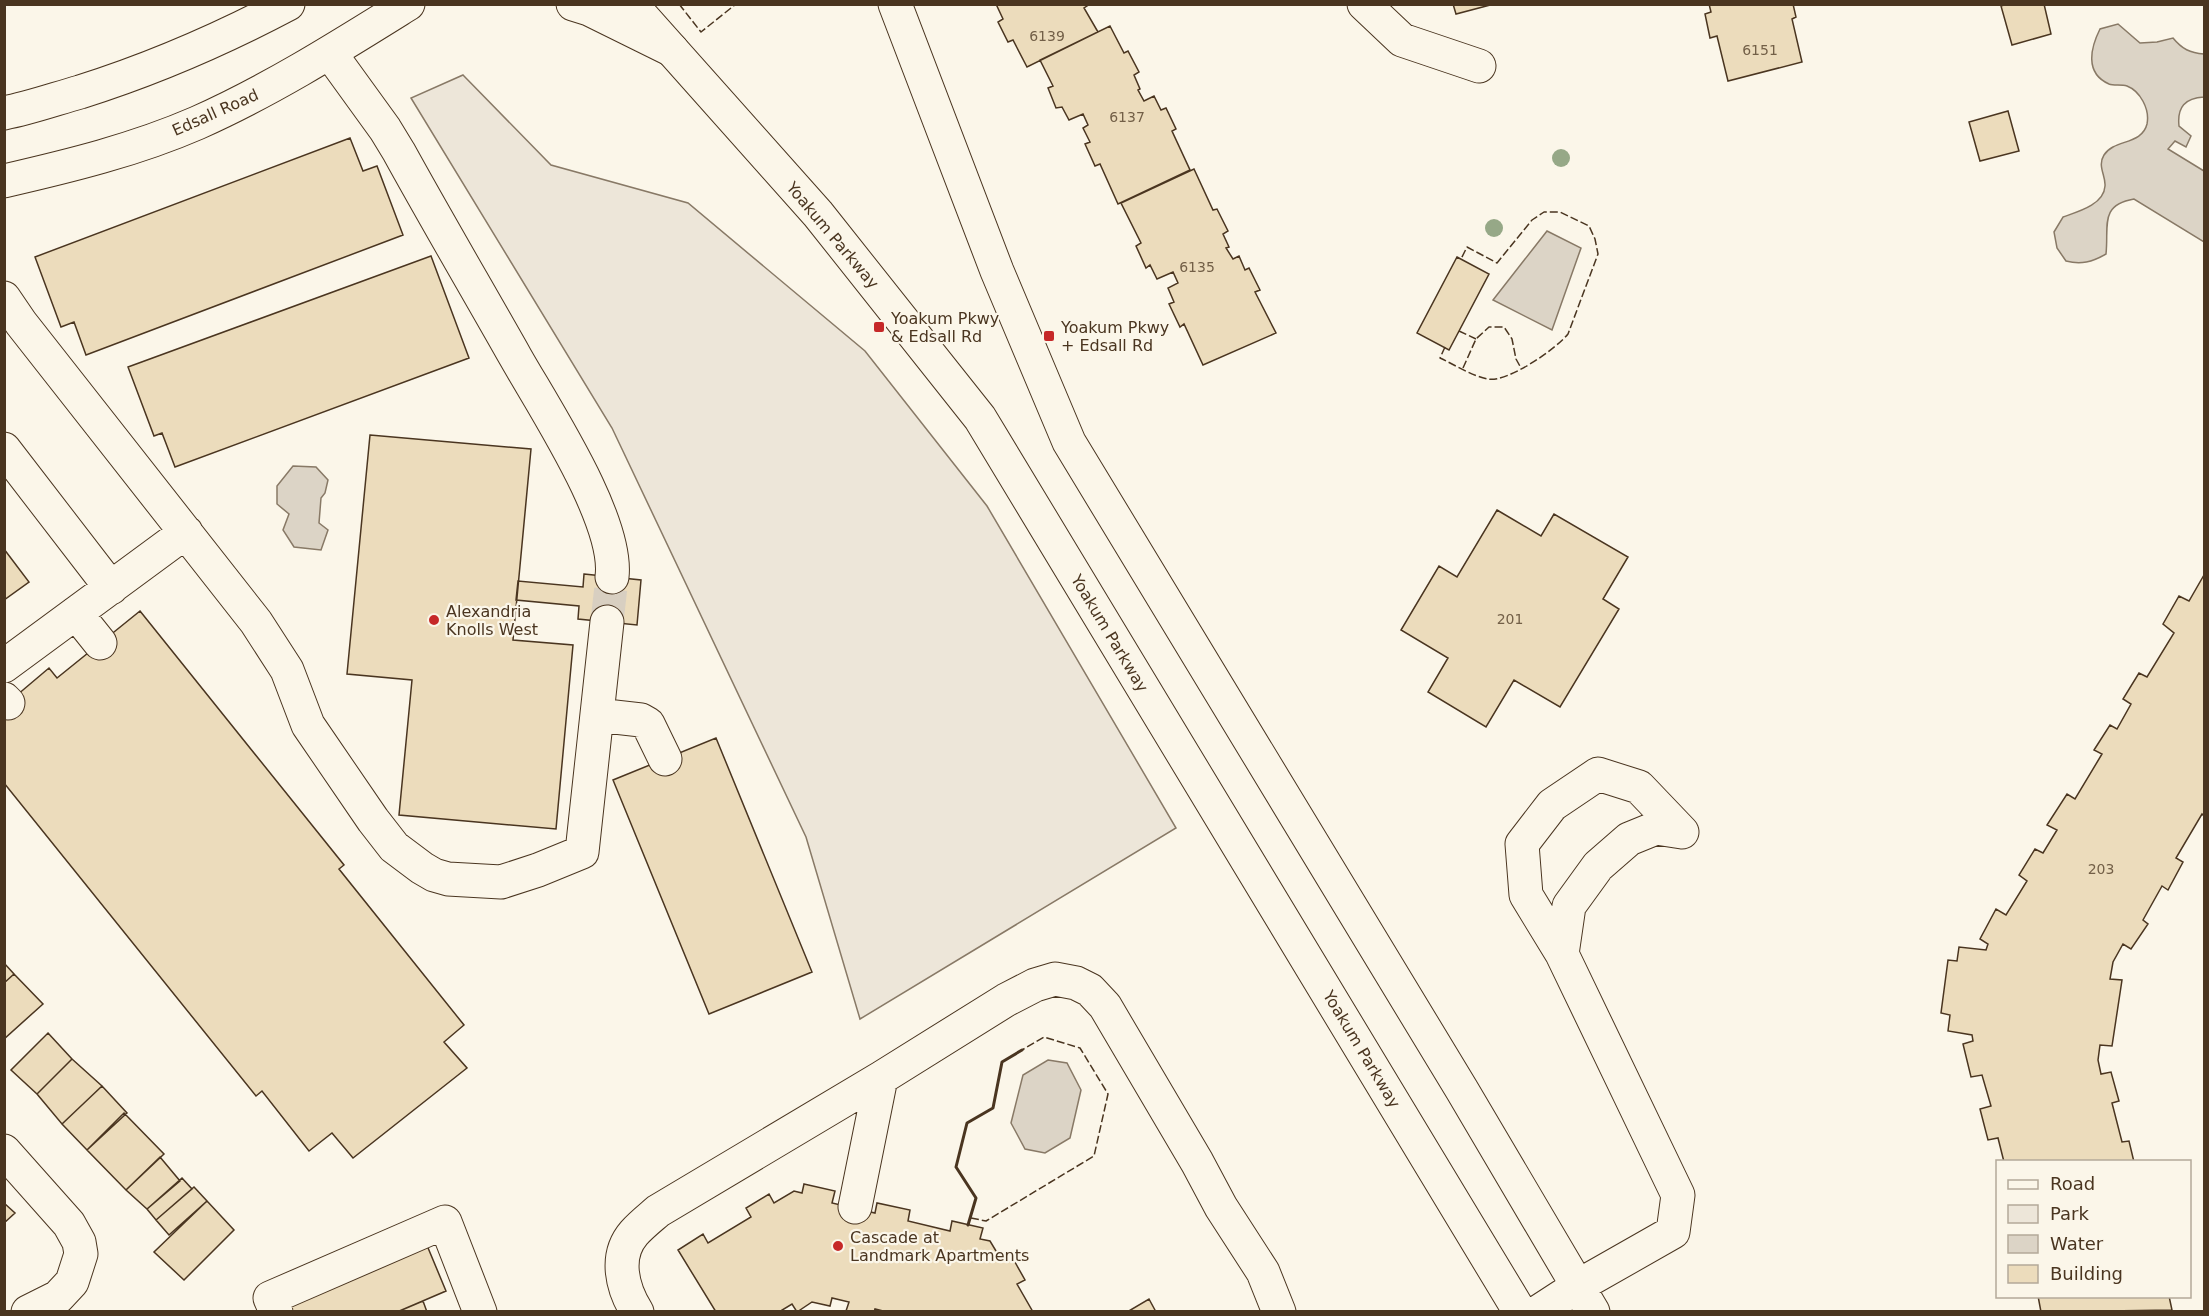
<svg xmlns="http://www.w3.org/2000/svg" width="2209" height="1316" font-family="'DejaVu Sans',sans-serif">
  <rect width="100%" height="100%" fill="#fbf6e9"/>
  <path fill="#ede6d9" stroke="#887966" stroke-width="1.5" d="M 463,75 L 551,165 L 688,203 L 865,351 L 987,506 L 1176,828 L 860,1019 L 806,837 L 612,428 L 411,98 Z"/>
  <path fill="#dcd4c6" stroke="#887966" stroke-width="1.5" d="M 2118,24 L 2140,43 L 2157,42 L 2173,38 C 2182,49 2190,53 2204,54 L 2204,97 C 2185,98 2177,107 2179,126 L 2191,136 L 2186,147 L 2175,141 L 2168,149 L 2204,171 L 2204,242 L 2134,199 C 2099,205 2109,226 2106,254 C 2092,262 2081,265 2066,261 L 2057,248 L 2054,232 L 2063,217 C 2077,212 2104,205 2105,186 C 2106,176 2097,166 2104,155 C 2114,139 2142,145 2147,124 C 2150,109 2140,91 2127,86 C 2121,84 2114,86 2109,84 C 2084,73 2091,47 2100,29 Z
    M 1547,231 L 1581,248 L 1552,330 L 1493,300 Z
    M 293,466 L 316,467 L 328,480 L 325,493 L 321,498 L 319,523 L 328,530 L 321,550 L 294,547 L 283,530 L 289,514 L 277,504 L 277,486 Z
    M 1048,1060 L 1067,1063 L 1081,1090 L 1070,1138 L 1045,1153 L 1025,1149 L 1011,1123 L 1023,1075 Z"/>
  <path fill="#ecdcbc" stroke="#4a3520" stroke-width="1.5" d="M 996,4 L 1090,4 L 1084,8 L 1098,32 L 1027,67 L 1013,40 L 1008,42 L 998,22 L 1003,19 Z
    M 1453,4 L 1494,4 L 1456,14 Z
    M 1709,4 L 1793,4 L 1796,17 L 1792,19 L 1802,62 L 1728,81 L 1717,36 L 1710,38 L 1705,14 L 1711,12 Z
    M 2007,4 L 2044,4 L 2051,34 L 2012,45 L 2001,6 Z
    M 1110,26 L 1124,53 L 1128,51 L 1139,72 L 1134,75 L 1140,89 L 1138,90 L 1144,101 L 1154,96 L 1161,110 L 1166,108 L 1176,129 L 1172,131 L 1190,170 L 1118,204 L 1100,164 L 1095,166 L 1085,144 L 1090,142 L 1083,128 L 1088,125 L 1083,114 L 1069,120 L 1062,107 L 1056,108 L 1048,88 L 1053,86 L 1040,60 Z
    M 2008,111 L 2019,151 L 1980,161 L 1969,122 Z
    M 350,138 L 363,171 L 377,166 L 403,235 L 86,355 L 74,322 L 61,327 L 35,257 Z
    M 1194,169 L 1213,210 L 1217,209 L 1228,231 L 1223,234 L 1229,247 L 1226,248 L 1233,259 L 1239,256 L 1245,270 L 1249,268 L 1260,290 L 1255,292 L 1276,333 L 1203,365 L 1184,324 L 1180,327 L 1169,304 L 1174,302 L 1168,288 L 1178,283 L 1173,272 L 1157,279 L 1150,265 L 1146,268 L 1136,246 L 1141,243 L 1121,203 Z
    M 431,256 L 469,358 L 175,467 L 162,433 L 154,436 L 128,367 Z
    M 1457,257 L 1489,274 L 1449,350 L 1417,333 Z
    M 370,435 L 531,449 L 513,640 L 573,645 L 556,829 L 399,815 L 412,680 L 347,674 Z
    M 1497,510 L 1541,536 L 1554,514 L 1628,557 L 1603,599 L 1619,609 L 1560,707 L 1514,680 L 1486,727 L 1428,692 L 1448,658 L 1401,630 L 1439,566 L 1457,577 Z
    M 4,549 L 29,582 L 4,600 Z
    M 584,574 L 641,580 L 637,625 L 578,619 L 579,606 L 516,600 L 518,581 L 583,587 Z
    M 2204,575 L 2204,816 L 2202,814 L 2176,858 L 2183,862 L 2168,890 L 2162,886 L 2143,920 L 2148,924 L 2131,949 L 2123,944 L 2113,962 L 2110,979 L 2122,980 L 2112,1046 L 2100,1045 L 2098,1060 L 2101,1074 L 2111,1072 L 2119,1101 L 2112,1103 L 2122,1142 L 2129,1141 L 2134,1162 L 2004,1162 L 1998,1138 L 1988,1140 L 1980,1109 L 1991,1106 L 1982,1075 L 1971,1077 L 1963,1044 L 1973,1041 L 1972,1035 L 1948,1031 L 1950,1015 L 1941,1013 L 1948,960 L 1957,961 L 1959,947 L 1986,950 L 1988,944 L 1980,939 L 1996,909 L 2006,915 L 2027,881 L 2019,875 L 2035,849 L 2043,853 L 2057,830 L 2047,825 L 2067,794 L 2075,799 L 2102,754 L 2094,750 L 2110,725 L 2117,729 L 2131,704 L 2123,699 L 2139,673 L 2147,677 L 2174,633 L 2163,624 L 2179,596 L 2189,601 Z
    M 140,611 L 344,865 L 339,869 L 464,1025 L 444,1042 L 467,1068 L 353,1158 L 332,1133 L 309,1151 L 262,1091 L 256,1096 L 4,783 L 4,706 L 49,668 L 57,678 Z
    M 716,738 L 812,972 L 709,1014 L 613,780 Z
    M 4,963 L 14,974 L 4,983 Z
    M 14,974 L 43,1004 L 4,1039 L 4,983 Z
    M 48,1033 L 72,1059 L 37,1094 L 11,1070 Z
    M 72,1059 L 102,1086 L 62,1124 L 37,1094 Z
    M 102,1086 L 127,1113 L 87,1150 L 62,1124 Z
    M 124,1113 L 164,1154 L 126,1190 L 87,1150 Z
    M 160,1157 L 180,1181 L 147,1209 L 126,1190 Z
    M 182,1178 L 192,1189 L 156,1220 L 147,1209 Z
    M 804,1184 L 835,1191 L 832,1203 L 875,1213 L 877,1203 L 910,1210 L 908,1221 L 950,1231 L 952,1221 L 983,1228 L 980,1239 L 990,1241 L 1002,1261 L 1011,1255 L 1025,1280 L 1017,1284 L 1033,1312 L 887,1312 L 875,1309 L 874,1312 L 846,1311 L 849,1302 L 832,1298 L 830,1306 L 812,1302 L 797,1312 L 792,1304 L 779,1312 L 716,1312 L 678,1250 L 703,1234 L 708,1243 L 751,1217 L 746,1208 L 769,1194 L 774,1203 L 794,1191 L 802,1193 Z
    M 194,1187 L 207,1201 L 169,1235 L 156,1220 Z
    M 207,1201 L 234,1230 L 184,1280 L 154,1252 Z
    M 4,1203 L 15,1213 L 4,1223 Z
    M 426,1243 L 446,1291 L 397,1312 L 288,1312 L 284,1303 Z
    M 2038,1296 L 2169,1296 L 2172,1310 L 2041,1312 Z
    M 1149,1299 L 1156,1312 L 1127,1312 Z
    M 423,1301 L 427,1312 L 397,1312 Z"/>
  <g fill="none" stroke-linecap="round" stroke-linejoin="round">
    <path stroke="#d8cfc1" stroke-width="33" stroke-dasharray="33 16" stroke-linecap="butt" d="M 607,622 L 612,577"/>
    <defs>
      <path id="minor" d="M 631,4 L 818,214 L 980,418 L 1520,1312
        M 895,4 L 997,271 L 1069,442 L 1462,1090 L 1593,1312
        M 1364,4 L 1402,40 L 1479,66
        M 330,53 L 385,129 L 399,152 C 437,221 477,289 516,358 C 545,409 619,521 612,577
        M 4,298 L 21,323 L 256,622 L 287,670 L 308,725 L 373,820 L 394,847 L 422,868 L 434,875 L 448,879 L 501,882 L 538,870 L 582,852 L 607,622
        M 4,449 L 111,588
        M 76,613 L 100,643
        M 4,666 L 186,532
        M 4,699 L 8,703
        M 597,715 L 641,720 L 648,724 L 665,759
        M 1562,954 L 1569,906 L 1598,866 L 1629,839 L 1656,828 L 1682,832
        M 4,1151 L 69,1224 L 79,1242 L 81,1254 L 72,1282 L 58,1297 L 28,1312
        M 855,1207 L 881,1078
        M 276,1312 L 270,1298 L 445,1222 L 480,1312
        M 637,1312 C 622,1288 614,1256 634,1233 C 641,1225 650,1218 658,1211 L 881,1078 L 1006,1000 L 1035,985 L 1055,979 L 1076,983 L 1090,990 L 1105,1006 L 1197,1162 L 1221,1207 L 1263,1272 L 1279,1312
        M 1538,1312 L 1578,1286 L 1673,1232 L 1678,1195 L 1562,954 L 1526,895 L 1522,844 L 1552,805 L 1598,774 L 1639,787 L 1682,832"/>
      <path id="major" d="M 573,4 L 589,9 L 672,50
        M 4,113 C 30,108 55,99 80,92 C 153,69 220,40 288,4
        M 4,181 C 69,166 135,150 197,123 C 271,90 339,47 408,4"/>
    </defs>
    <use href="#minor" stroke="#4a3520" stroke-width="35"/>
    <use href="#major" stroke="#4a3520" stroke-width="35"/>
    <use href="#minor" stroke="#fbf6e9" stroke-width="33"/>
    <use href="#major" stroke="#fbf6e9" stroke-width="33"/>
    <path stroke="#4a3520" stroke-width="1.5" stroke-dasharray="8 3" stroke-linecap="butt" d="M 679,4 L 701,32 L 736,4
      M 1459,331 L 1476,339
      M 1445,347 L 1440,358 C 1455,365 1472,376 1488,379 C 1507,383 1556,349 1568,334 L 1598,254 L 1595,239 L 1589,226 L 1560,212 L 1544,212 L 1532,220 L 1497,263 L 1467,247 L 1461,259
      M 1463,368 L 1476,339 L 1489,327 L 1504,327 L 1512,339 L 1516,359 L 1521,368
      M 971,1218 L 986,1221 L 1094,1156 L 1108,1094 L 1080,1048 L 1044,1037 L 1022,1050"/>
    <path stroke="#4a3520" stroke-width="3" d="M 968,1225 L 976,1198 L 956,1167 L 967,1123 L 993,1108 L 1002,1062 L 1022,1050"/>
  </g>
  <g fill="#96a887">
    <circle cx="1561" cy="158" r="9"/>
    <circle cx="1494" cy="228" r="9"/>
  </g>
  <g fill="#c62828" stroke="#fbf6e9" stroke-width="2">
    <rect x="873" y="321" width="12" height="12" rx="3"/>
    <rect x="1043" y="330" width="12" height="12" rx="3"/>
    <circle cx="434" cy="620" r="6"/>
    <circle cx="838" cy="1246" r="6"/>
  </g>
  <g text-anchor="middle" stroke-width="4.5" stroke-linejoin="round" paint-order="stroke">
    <g font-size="14" fill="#725f47">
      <text x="1047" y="41">6139</text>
      <text x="1760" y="55">6151</text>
      <text x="1127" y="122">6137</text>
      <text x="1197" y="272">6135</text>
      <text x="1510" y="624">201</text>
      <text x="2101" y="874">203</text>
    </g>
    <g font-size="16" fill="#4a3520" stroke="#fbf6e9">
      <text transform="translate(215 112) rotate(-24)" y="6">Edsall Road</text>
      <text transform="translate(833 235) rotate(50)" y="6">Yoakum Parkway</text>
      <text transform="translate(1110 633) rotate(59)" y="6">Yoakum Parkway</text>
      <text transform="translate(1362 1049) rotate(59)" y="6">Yoakum Parkway</text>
    </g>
    <g font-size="16" fill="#4a3520" stroke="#fbf6e9" text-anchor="start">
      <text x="891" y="324">Yoakum Pkwy<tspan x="891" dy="18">&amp; Edsall Rd</tspan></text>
      <text x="1061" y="333">Yoakum Pkwy<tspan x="1061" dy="18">+ Edsall Rd</tspan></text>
      <text x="446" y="617">Alexandria<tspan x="446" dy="18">Knolls West</tspan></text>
      <text x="850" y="1243">Cascade at<tspan x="850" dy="18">Landmark Apartments</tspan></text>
    </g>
  </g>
  <rect width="2209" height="1316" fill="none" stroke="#4a3520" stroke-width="12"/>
  <rect x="1996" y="1160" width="195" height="138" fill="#fbf6e9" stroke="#b4a999" stroke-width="1.5"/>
  <rect x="2008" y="1180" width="30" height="9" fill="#fbf6e9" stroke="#b4a999" stroke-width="1.5"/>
  <text x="2050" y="1190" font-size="18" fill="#4a3520">Road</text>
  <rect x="2008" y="1205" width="30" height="18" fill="#ede6d9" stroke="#b4a999" stroke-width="1.5"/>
  <text x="2050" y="1220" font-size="18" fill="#4a3520">Park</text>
  <rect x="2008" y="1235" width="30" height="18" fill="#dcd4c6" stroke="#b4a999" stroke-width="1.5"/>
  <text x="2050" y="1250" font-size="18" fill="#4a3520">Water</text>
  <rect x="2008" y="1265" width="30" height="18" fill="#ecdcbc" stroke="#b4a999" stroke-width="1.5"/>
  <text x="2050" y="1280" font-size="18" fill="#4a3520">Building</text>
</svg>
